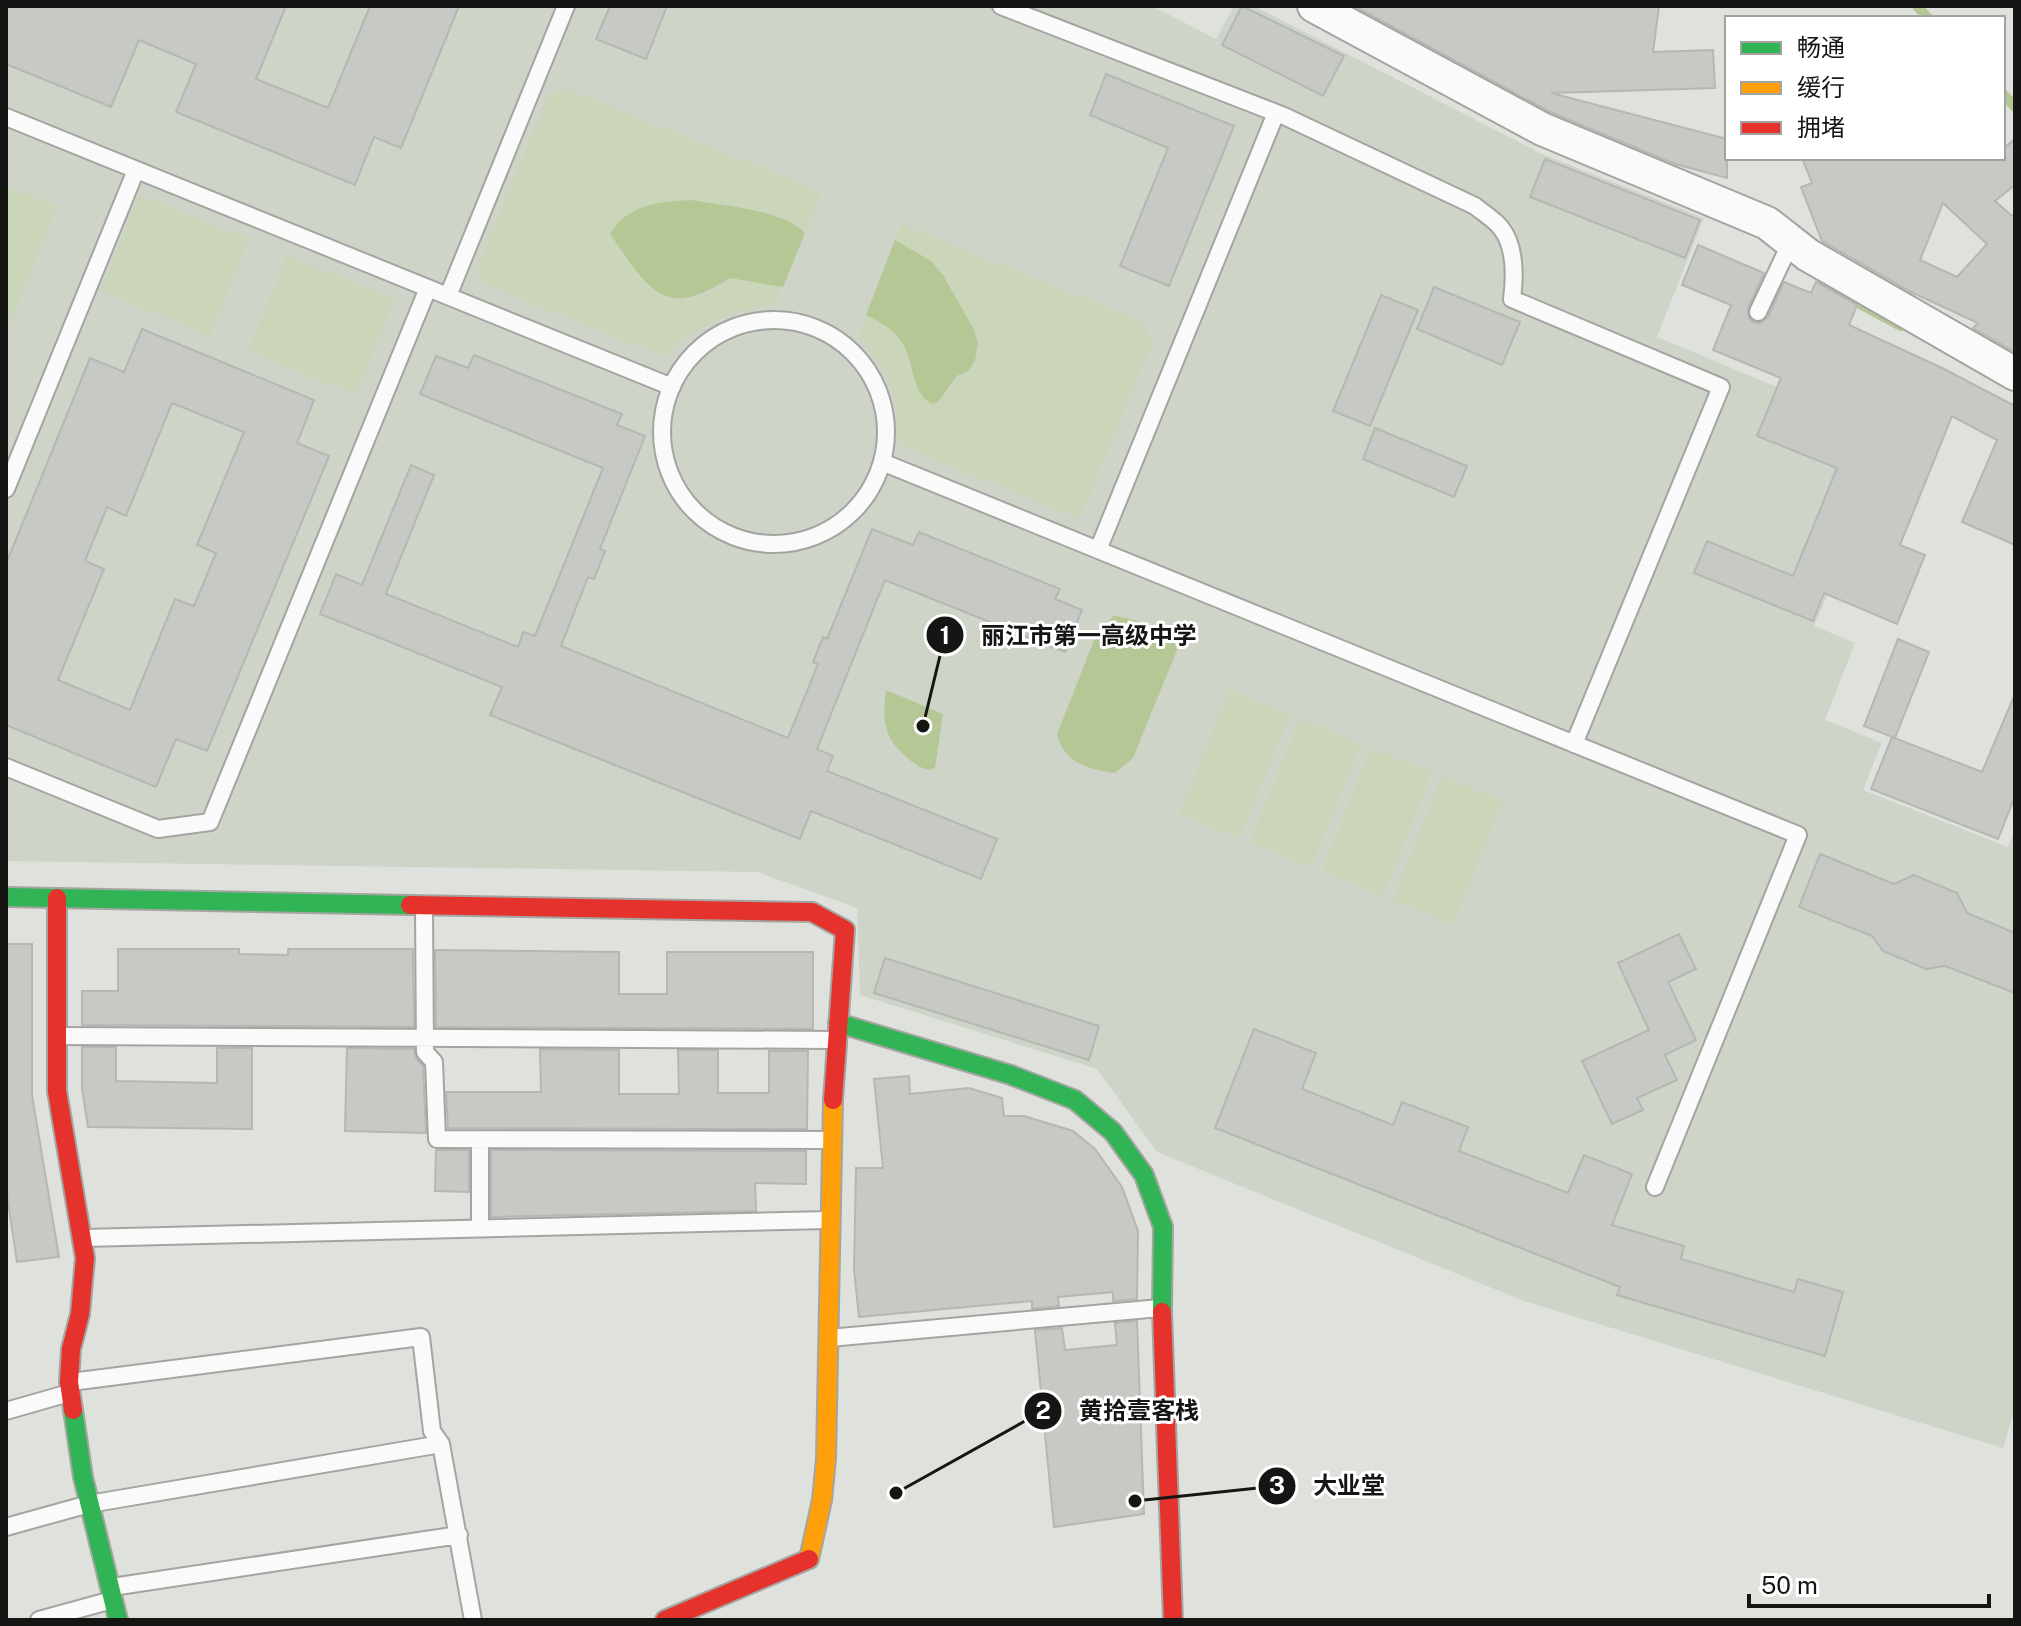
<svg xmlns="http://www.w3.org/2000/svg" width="2021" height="1626" font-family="'Public Sans','Noto Sans SC',sans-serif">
  <rect width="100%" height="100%" fill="#dfe1dc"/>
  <path fill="#cfd4c9" d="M 6,6 L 1152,6 L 1216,39 L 1234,6 L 1254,6 L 1542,154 L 1704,218 L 1657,337 L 1777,387 L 1891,448 L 1814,626 L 1855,643 L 1825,720 L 1882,743 L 1863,790 L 2008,847 L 2015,830 L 2015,1407 L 2003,1448 L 1524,1301 L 1157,1152 L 1097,1069 L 860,995 L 857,908 L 757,872 L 6,861 Z"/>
  <path fill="#cad5b9" d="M 565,88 L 821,192 L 805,233 L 789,222 L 766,214 L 616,224 L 610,234 L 646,283 L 686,300 L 709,292 L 730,278 L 783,287 L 775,305 C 731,310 696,326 664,357 L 485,284 L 478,266 L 548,96 Z
    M 6,186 L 57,206 L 6,335 Z
    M 139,195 L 249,239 L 210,336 L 100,291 Z
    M 902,224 L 1143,322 L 1152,343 L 1080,519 L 897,444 C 902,403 889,371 861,341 L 859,335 L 866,315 L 888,326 L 901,340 L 907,351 L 917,387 L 933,404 C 950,395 950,379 968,371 C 962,336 961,282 928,259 C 918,252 906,247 895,240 Z
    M 287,255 L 395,299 L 356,395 L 248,351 Z
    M 1229,690 L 1290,715 L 1240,838 L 1179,814 Z
    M 1300,719 L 1361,744 L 1311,867 L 1250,842 Z
    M 1371,748 L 1432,772 L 1383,896 L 1322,871 Z
    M 1442,776 L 1503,801 L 1453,924 L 1392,900 Z"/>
  <path fill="#b4c795" d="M 691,200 C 722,206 782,209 805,233 L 783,287 L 730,278 C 662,322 649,288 610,234 C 628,204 659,202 691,200 Z
    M 895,240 L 931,261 L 943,275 L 974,330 L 978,343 L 975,360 L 968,371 L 957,376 L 939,401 L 933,404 C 911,396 914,359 902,342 C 892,328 880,322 866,315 Z
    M 1113,616 C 1127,617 1162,627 1171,637 C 1173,639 1176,647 1177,650 L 1133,758 L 1115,773 C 1089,770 1063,762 1057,734 L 1095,638 Z
    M 886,690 L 943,714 L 935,768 L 929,770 C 917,767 912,762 903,754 C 882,735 883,716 886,690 Z"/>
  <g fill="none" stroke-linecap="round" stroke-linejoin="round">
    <path stroke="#b4c795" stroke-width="10" d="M 1917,6 L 1928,18
      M 2003,94 L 2015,107
      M 1822,280 L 1845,296 L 1901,326"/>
  </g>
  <path fill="#c7c9c5" stroke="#b5b7b3" stroke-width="2" fill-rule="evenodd" d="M 6,6 L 286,6 L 256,79 L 328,108 L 370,6 L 459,6 L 401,148 L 374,137 L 355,185 L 176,112 L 196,64 L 139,40 L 111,107 L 6,64 Z
    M 610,6 L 667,6 L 646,59 L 596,39 Z
    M 1242,6 L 1344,56 L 1323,96 L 1222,45 Z
    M 1354,6 L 1659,6 L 1653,52 L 1713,50 L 1715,88 L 1551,93 L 1727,139 L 1727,178 L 1675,164 L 1550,112 Z
    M 1106,74 L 1234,126 L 1169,286 L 1120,266 L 1168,148 L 1090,115 Z
    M 2015,139 L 2015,185 L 1995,201 L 2012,216 L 2015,213 L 2015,352 L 1973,328 L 1978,323 L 1911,292 L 1822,241 L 1801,187 L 1812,183 L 1802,158 L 2003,158 L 2003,149 ZM 1943,203 L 1987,244 L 1957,277 L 1920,260 Z
    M 1545,159 L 1700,220 L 1685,258 L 1530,197 Z
    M 1698,245 L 1764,273 L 1748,308 L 1749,318 L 1753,322 L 1760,323 L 1768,317 L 1784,282 L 1811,293 L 1816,282 L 1857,305 L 1849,325 L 1942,368 L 2013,405 L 2015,400 L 2015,545 L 1962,522 L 1997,440 L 1952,416 L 1900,545 L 1925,555 L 1897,624 L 1824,593 L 1813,621 L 1694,573 L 1707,541 L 1793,576 L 1837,468 L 1757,436 L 1781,378 L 1713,350 L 1731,305 L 1682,285 Z
    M 1434,287 L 1520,322 L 1502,365 L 1417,329 Z
    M 1381,295 L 1418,310 L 1370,426 L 1333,411 Z
    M 142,329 L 314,400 L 297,443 L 329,456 L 207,751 L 176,739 L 156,787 L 6,725 L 6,564 L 90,358 L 124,372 ZM 172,403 L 244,432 L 197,545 L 216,553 L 194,606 L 175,599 L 130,710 L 58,680 L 104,569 L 85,561 L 107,507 L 126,516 Z
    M 474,355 L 622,414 L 617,425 L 645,436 L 600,549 L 605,551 L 594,579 L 588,577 L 561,646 L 788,738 L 818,664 L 813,662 L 823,637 L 827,639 L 872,529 L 913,545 L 919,532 L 1060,589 L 1055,599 L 1082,610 L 1065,652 L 885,580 L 817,749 L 833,756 L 827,771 L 997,839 L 981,879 L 811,811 L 800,839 L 490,715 L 502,687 L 320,614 L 336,574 L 362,585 L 411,465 L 434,475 L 386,594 L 518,647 L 523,632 L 535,636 L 603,468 L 420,394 L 436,356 L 468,368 Z
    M 1375,428 L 1467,466 L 1454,497 L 1363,459 Z
    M 1898,639 L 1929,652 L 1895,738 L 1864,726 Z
    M 2015,694 L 2015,796 L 1998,839 L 1871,789 L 1892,737 L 1982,772 Z
    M 1820,854 L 1894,884 L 1914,875 L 1957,893 L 1967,913 L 2015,933 L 2015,993 L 1945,966 L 1926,969 L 1883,951 L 1872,936 L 1799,907 Z
    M 1679,934 L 1696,969 L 1668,982 L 1696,1040 L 1665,1055 L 1677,1080 L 1637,1098 L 1643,1110 L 1612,1124 L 1582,1061 L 1649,1030 L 1618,963 Z
    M 6,944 L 32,944 L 32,1095 L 59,1257 L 17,1262 L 6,1188 Z
    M 118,949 L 239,949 L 239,954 L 288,955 L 288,949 L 413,949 L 414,1027 L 82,1025 L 82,991 L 118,991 Z
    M 435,950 L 619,952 L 619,994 L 667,994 L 667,952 L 813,952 L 813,1029 L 436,1027 Z
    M 885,958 L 1099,1026 L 1089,1060 L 874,993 Z
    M 1254,1029 L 1316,1053 L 1302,1089 L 1393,1125 L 1402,1102 L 1468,1127 L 1459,1151 L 1568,1193 L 1584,1155 L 1632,1174 L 1612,1225 L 1684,1246 L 1681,1259 L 1794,1292 L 1798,1279 L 1843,1292 L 1825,1356 L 1617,1295 L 1620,1287 L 1215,1128 Z
    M 82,1047 L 116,1047 L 116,1081 L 217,1083 L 217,1048 L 252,1048 L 252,1129 L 88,1127 L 82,1089 Z
    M 347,1048 L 414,1049 L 416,1058 L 423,1066 L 426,1133 L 345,1131 Z
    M 540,1049 L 619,1050 L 619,1094 L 679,1094 L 678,1050 L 718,1050 L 718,1093 L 769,1093 L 769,1051 L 808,1051 L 807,1129 L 448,1128 L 446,1092 L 541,1092 Z
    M 909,1076 L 910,1094 L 969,1088 L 1002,1098 L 1004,1116 L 1024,1116 L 1073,1131 L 1095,1149 L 1122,1187 L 1138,1231 L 1137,1299 L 1113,1301 L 1113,1292 L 1058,1297 L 1059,1306 L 1032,1309 L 1032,1301 L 859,1317 L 854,1270 L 856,1168 L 883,1168 L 874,1079 Z
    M 436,1150 L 469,1150 L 469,1192 L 435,1191 Z
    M 491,1150 L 806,1151 L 806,1184 L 755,1183 L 756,1211 L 491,1217 Z
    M 1137,1321 L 1144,1514 L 1054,1527 L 1035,1330 L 1062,1328 L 1065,1350 L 1117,1345 L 1115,1323 Z"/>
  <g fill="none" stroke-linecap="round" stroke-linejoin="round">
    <defs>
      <path id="lane" d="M 1001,6 L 1284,116 L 1475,206 C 1483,213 1494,219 1501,228 C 1516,247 1515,276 1512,299 L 1721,387 L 1574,744
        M 6,117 L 672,387
        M 448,296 L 566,6
        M 1758,312 L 1791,242
        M662 432a112 112 0 1 1 224 0a112 112 0 1 1-224 0Z
        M 882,462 L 1798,835 L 1655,1187
        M 6,489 L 136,170
        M 1098,550 L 1276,113
        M 6,767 L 158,829 L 210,822 L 428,288
        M 424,907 L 425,1052 L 434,1062 L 437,1139 L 830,1140
        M 59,1036 L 836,1040
        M 480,1228 L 480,1140
        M 84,1238 L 828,1220
        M 829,1338 L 1160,1308
        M 71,1382 L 421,1337 L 432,1431 L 441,1444 L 473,1620
        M 6,1411 L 69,1393
        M 6,1527 L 89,1504 L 441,1444
        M 112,1587 L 459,1535
        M 39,1620 L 112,1600"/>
      <path id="street" d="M 1314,6 L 1542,129 L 1767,223 L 1808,255 L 2015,374"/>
      <path id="fast" d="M 6,897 L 410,905
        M 838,1023 L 1011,1075 L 1075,1100 L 1113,1132 L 1144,1175 L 1163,1227 L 1162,1312
        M 73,1410 L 83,1477 L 118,1620"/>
      <path id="slow" d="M 809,1559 L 822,1500 L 826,1459 L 833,1100"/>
      <path id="jam" d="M 57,898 L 57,1091 L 85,1258 L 80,1314 L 71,1349 L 69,1382 L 73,1410
        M 410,905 L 812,912 L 845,930 L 833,1100
        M 1162,1312 L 1173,1620
        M 665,1620 L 809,1559"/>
    </defs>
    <use href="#lane" stroke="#a4a5a1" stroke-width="20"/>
    <use href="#street" stroke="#a4a5a1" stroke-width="36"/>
    <use href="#fast" stroke="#a4a5a1" stroke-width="22"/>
    <use href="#slow" stroke="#a4a5a1" stroke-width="22"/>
    <use href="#jam" stroke="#a4a5a1" stroke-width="22"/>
    <use href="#lane" stroke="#fafafa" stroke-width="16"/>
    <use href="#street" stroke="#fafafa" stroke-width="32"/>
    <use href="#fast" stroke="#30b455" stroke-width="18"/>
    <use href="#slow" stroke="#ff9f0a" stroke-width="18"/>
    <use href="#jam" stroke="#e5322d" stroke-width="18"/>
  </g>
  <path fill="none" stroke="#151613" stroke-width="3" d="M923 726L945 635M896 1493L1043 1411M1135 1501L1277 1486"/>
  <g fill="#151613" stroke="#fff" stroke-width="3">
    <circle cx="923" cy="726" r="8"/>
    <circle cx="896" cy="1493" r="8"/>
    <circle cx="1135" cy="1501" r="8"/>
    <circle cx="945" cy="635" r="20"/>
    <circle cx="1043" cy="1411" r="20"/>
    <circle cx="1277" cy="1486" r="20"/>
  </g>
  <g font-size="24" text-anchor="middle" font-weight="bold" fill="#fff">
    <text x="945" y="644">1</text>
    <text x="1043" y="1419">2</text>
    <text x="1277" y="1494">3</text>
  </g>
  <g font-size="24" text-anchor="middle" font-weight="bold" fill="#151613" stroke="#fff" stroke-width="6" stroke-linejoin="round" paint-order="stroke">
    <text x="1089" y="644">丽江市第一高级中学</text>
    <text x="1139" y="1419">黄拾壹客栈</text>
    <text x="1349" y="1494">大业堂</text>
  </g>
  <rect width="2021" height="1626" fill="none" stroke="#151613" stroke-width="16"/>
  <rect x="1725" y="16" width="280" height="144" fill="#ffffff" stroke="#a1a2a1" stroke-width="2"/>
  <rect x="1741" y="42" width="40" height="12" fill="#30b455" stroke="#a1a2a1" stroke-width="2"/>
  <text x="1797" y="56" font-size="24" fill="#151613">畅通</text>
  <rect x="1741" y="82" width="40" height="12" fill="#ff9f0a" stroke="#a1a2a1" stroke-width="2"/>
  <text x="1797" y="96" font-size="24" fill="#151613">缓行</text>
  <rect x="1741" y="122" width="40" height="12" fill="#e5322d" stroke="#a1a2a1" stroke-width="2"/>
  <text x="1797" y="136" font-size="24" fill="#151613">拥堵</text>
  <path d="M1749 1594v12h240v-12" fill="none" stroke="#151613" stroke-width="4"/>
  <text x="1761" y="1594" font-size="24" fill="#151613" stroke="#ffffff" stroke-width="6" paint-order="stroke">50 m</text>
</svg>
